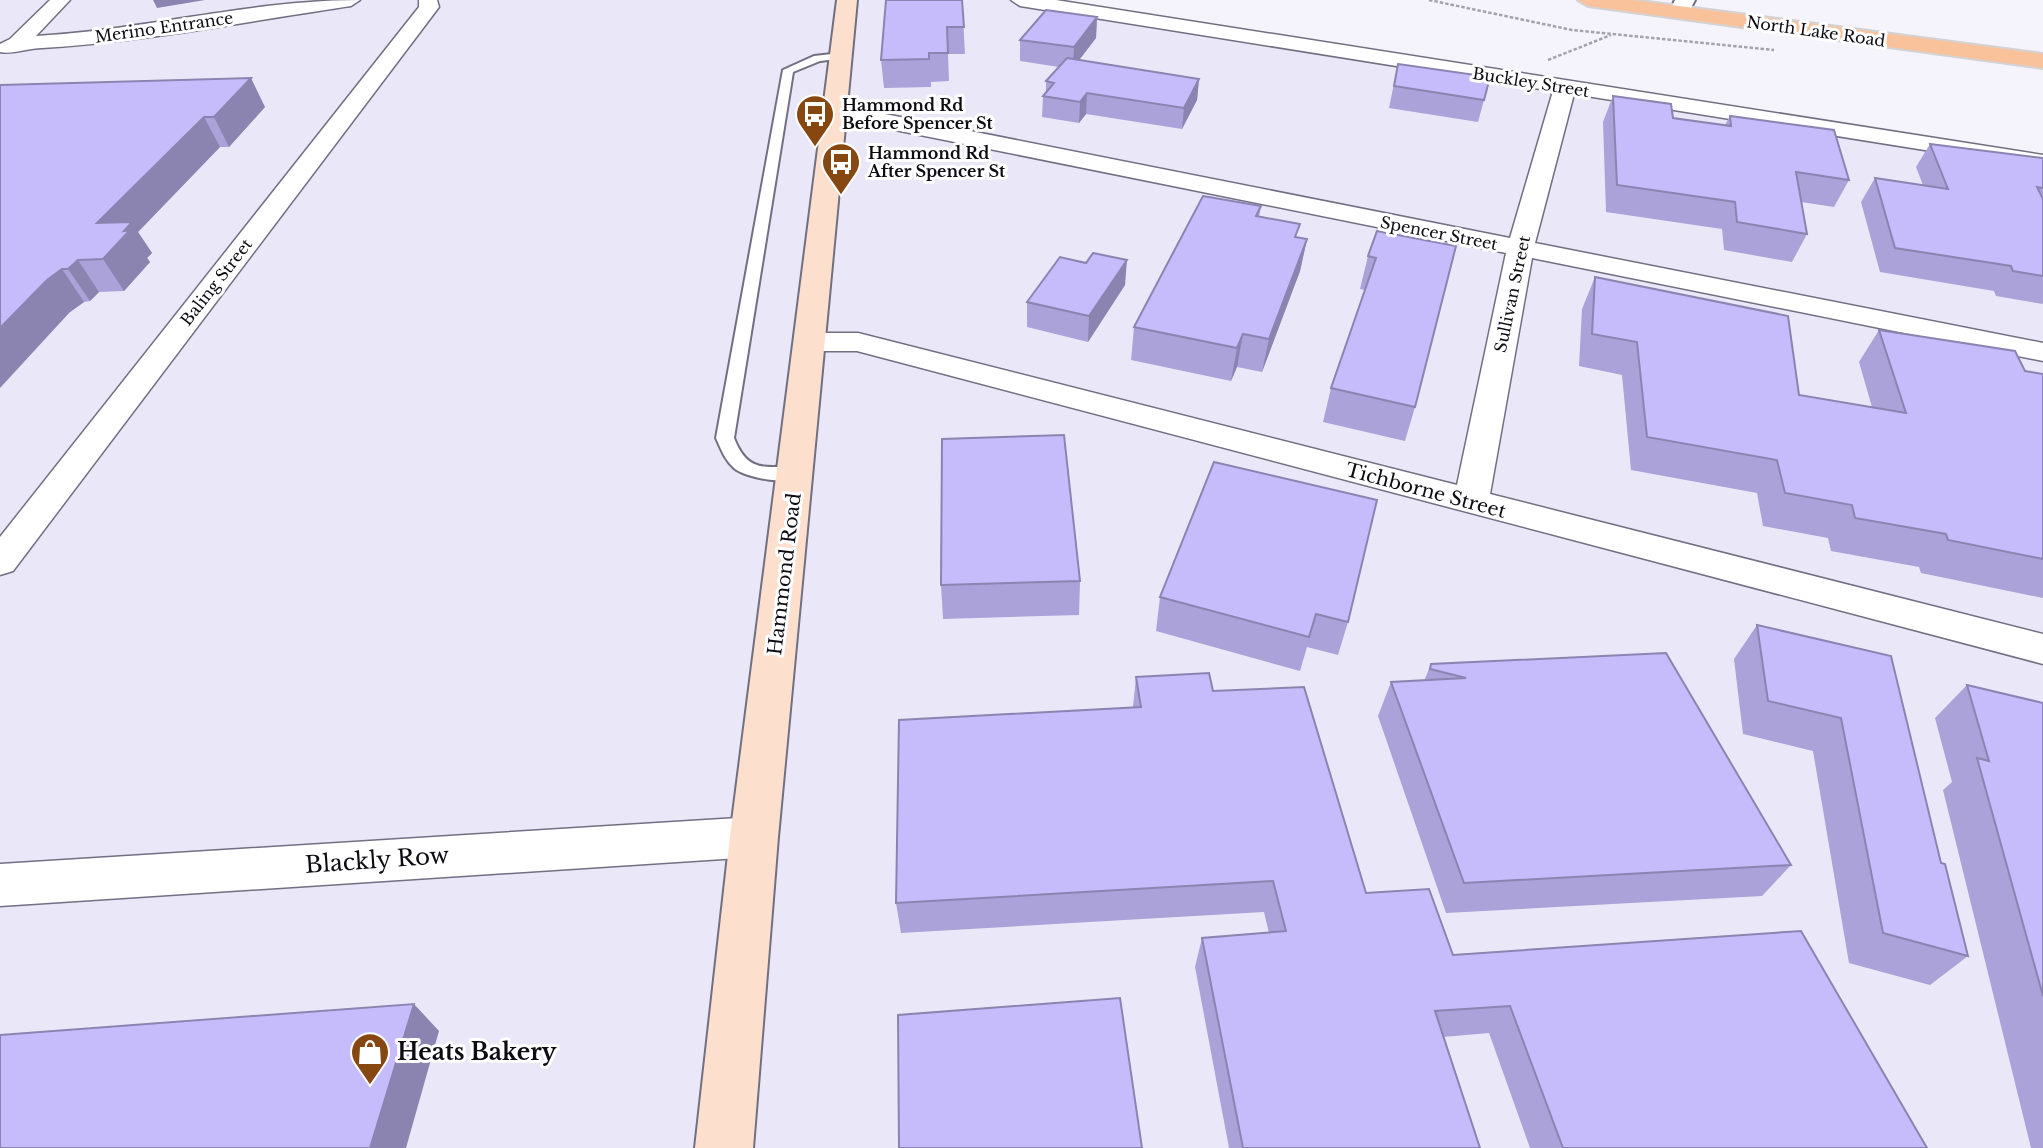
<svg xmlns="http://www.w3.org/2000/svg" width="2043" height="1148" font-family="'Libre Baskerville',serif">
  <rect width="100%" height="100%" fill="#f5f4fd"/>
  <path fill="#eae8f8" d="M 0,0 L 1053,0 L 2043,154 L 2043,1148 L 0,1148 Z"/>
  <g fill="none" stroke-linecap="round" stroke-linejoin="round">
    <defs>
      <path id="service" d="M 841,53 L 845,54 L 845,58 L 820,61 L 793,72 L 734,438 C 753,488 786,453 804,475 C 794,487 745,478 734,468 C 725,460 721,449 716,438 L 783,70 L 814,56 Z"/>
      <path id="minor" d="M 50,0 L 70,0 L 36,36 C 144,30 251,0 360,0 L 351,6 C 249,21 145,42 42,48 C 29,48 11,55 0,52 L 0,44 L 10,39 Z
        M 419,0 L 437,0 L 439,7 L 13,571 L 0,575 L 0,537 L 419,7 Z
        M 1011,0 L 1056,0 L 2043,155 L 2043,169 L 1574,94 L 1535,243 L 2043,343 L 2043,361 L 1532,258 L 1490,494 L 2043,634 L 2043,664 L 857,351 L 809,351 L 799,348 L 794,342 L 799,336 L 809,333 L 858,333 L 1457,485 L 1506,253 L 880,127 L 826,123 L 823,118 L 826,113 L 880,113 L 1510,238 L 1553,91 L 1020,6 Z
        M 754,817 L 770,823 L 776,837 L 770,851 L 754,857 L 0,906 L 0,864 Z"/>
      <path id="tertiary" d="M 1675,0 L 1695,0 L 1686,17 L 1672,17 L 1669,13 Z"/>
      <path id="secondary" d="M 837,0 L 857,0 L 778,837 L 753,1148 L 695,1148 L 730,837 Z"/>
      <path id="primary" d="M 1578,0 L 1633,0 L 2043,54 L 2043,68 L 1588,6 Z"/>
    </defs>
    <use href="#service" stroke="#716f82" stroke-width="4"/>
    <use href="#minor" stroke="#716f82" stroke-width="3"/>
    <use href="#tertiary" stroke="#716f82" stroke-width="4"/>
    <use href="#secondary" stroke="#716f82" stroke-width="4"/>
    <use href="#primary" stroke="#d3d3d5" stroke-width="4"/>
    <path stroke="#a3a2aa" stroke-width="2.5" stroke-dasharray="3.5 2" stroke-linecap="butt" d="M 1429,0 L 1572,30 L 1774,50
      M 1548,60 L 1611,35"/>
    <use href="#service" fill="#fff" fill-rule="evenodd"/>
    <use href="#minor" fill="#fff" fill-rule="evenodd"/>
    <use href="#tertiary" fill="#fff" fill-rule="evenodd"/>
    <use href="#secondary" fill="#fce0cd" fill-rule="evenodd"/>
    <use href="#primary" fill="#f9c29a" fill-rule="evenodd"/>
  </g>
  <path fill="#aaa2d8" d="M 962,0 L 965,54 L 948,54 L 949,81 L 931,82 L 931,87 L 884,88 L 881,60 Z
    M 1097,17 L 1096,38 L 1079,60 L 1199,79 L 1197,100 L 1182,129 L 1086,114 L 1079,123 L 1042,117 L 1043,96 L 1046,93 L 1046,81 L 1059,67 L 1020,61 L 1020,40 Z
    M 1398,64 L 1484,100 L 1478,122 L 1389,108 Z
    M 0,85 L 265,107 L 229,147 L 220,147 L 138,232 L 152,253 L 147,258 L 150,262 L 124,291 L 99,292 L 90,301 L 84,302 L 70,312 Z
    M 1613,96 L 1673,118 L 1725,125 L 1730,116 L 1849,180 L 1834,207 L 1801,202 L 1807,234 L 1792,262 L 1724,250 L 1722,229 L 1606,212 L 1603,122 Z
    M 1930,144 L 2043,158 L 2043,304 L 1996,296 L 1994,291 L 1880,272 L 1861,202 L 1875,178 L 1923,185 L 1916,167 Z
    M 1261,206 L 1259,217 L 1298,238 L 1307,239 L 1300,271 L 1262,372 L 1237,367 L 1231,381 L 1131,360 L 1134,327 Z
    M 1377,231 L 1415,407 L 1405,441 L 1323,422 L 1331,388 L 1365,290 L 1360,289 L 1368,256 Z
    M 1595,277 L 1799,395 L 1872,407 L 1859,362 L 1879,330 L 2025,371 L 2043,374 L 2043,598 L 1921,573 L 1919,567 L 1831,551 L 1828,538 L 1763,526 L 1757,493 L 1631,470 L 1622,375 L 1579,366 L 1582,309 Z
    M 1125,285 L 1088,342 L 1027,327 L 1027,302 Z
    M 1214,462 L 1348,622 L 1338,655 L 1307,647 L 1300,671 L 1156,631 L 1160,597 Z
    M 1080,581 L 1079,615 L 943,619 L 941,585 Z
    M 1757,625 L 1891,656 L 1941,863 L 1968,956 L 1930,985 L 1849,963 L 1813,751 L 1743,734 L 1734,659 Z
    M 1666,653 L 1791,865 L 1762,896 L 1446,913 L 1378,716 L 1391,682 L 1424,681 L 1431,664 Z
    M 1136,677 L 1213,691 L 1366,893 L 1453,955 L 1927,1148 L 1530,1148 L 1489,1033 L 1443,1037 L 1480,1148 L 1229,1148 L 1195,967 L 1202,938 L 1269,933 L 1264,912 L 901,933 L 896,903 L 1133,707 Z
    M 1967,685 L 2043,703 L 2043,1148 L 2031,1148 L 1943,790 L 1952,782 L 1935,718 Z"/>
  <path fill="#8b84b0" d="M 153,0 L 205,0 L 157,8 Z
    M 1097,17 L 1096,38 L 1073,68 L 1074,47 Z
    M 251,78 L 265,107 L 229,147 L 214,117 Z
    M 1199,79 L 1197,100 L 1182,129 L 1184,108 Z
    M 1087,93 L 1086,114 L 1079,123 L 1080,102 Z
    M 204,117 L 220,147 L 138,232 L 152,253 L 147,258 L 150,262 L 124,291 L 103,259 L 97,223 Z
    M 1307,239 L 1300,271 L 1262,372 L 1269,339 Z
    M 78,260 L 99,292 L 90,301 L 68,269 Z
    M 1127,260 L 1125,285 L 1088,342 L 1089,316 Z
    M 62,269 L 84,302 L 70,312 L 0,388 L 0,328 L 47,280 Z
    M 1243,334 L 1237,367 L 1231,381 L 1237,348 Z
    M 414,1004 L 439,1031 L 406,1148 L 370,1148 Z"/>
  <path fill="#c6bcfb" stroke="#8b84b0" stroke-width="2" d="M 886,0 L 962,0 L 964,27 L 947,27 L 948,53 L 929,53 L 929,59 L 881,60 Z
    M 1046,10 L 1097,17 L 1074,47 L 1020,40 Z
    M 1067,58 L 1199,79 L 1184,108 L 1087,93 L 1080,102 L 1043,96 L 1054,83 L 1046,81 Z
    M 1398,64 L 1490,77 L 1484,100 L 1394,86 Z
    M 251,78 L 214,117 L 204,117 L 97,223 L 132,222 L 124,231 L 130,230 L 103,259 L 78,260 L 68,269 L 62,269 L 47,280 L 0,328 L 0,85 Z
    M 1613,96 L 1671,104 L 1673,118 L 1731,126 L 1730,116 L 1834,130 L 1849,180 L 1796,172 L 1807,234 L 1737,222 L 1735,202 L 1617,185 Z
    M 1930,144 L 2043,158 L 2043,188 L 2037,187 L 2043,199 L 2043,276 L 2013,271 L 2011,266 L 1895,248 L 1875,178 L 1948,189 Z
    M 1203,196 L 1261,206 L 1256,216 L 1300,224 L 1295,237 L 1307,239 L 1269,339 L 1243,334 L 1237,348 L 1134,327 Z
    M 1377,231 L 1456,246 L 1415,407 L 1331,388 L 1376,258 L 1368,256 Z
    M 1093,253 L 1127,260 L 1089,316 L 1027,302 L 1060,257 L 1086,263 Z
    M 1595,277 L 1788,316 L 1799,395 L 1906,413 L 1879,330 L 2015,351 L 2025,371 L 2043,374 L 2043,559 L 1948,540 L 1946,534 L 1855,518 L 1852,505 L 1785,493 L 1777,460 L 1647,437 L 1637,342 L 1592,334 Z
    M 1064,435 L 1080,581 L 941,585 L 942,439 Z
    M 1214,462 L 1377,500 L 1348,622 L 1316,614 L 1309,637 L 1160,597 Z
    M 1757,625 L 1891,656 L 1941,863 L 1945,864 L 1968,956 L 1883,933 L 1841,718 L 1768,701 Z
    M 1666,653 L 1791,865 L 1464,883 L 1391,682 L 1466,678 L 1430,669 L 1431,664 Z
    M 1209,673 L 1213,691 L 1304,687 L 1366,893 L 1429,889 L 1453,955 L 1801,931 L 1927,1148 L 1563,1148 L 1510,1006 L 1435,1011 L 1480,1148 L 1243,1148 L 1202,938 L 1286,931 L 1273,881 L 896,903 L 899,720 L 1141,707 L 1136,677 Z
    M 1967,685 L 2043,703 L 2043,996 L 1977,758 L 1989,761 Z
    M 1120,998 L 1142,1148 L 899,1148 L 898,1015 Z
    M 414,1004 L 370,1148 L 0,1148 L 0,1035 Z"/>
  <defs>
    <symbol id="bus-pin" viewBox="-11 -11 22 30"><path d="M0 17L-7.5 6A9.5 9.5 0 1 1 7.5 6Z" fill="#874710" stroke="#fff"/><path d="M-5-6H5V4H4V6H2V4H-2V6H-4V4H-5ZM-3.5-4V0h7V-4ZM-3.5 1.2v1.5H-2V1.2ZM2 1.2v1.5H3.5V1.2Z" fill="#fff"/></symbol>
    <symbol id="shop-pin" viewBox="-11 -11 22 30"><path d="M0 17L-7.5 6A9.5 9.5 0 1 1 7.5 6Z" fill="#874710" stroke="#fff"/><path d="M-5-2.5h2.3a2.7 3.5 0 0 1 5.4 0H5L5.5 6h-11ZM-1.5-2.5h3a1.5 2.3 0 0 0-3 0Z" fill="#fff"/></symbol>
  </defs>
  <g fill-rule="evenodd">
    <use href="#bus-pin" x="793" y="92" width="44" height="60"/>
    <use href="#bus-pin" x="819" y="140" width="44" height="60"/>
    <use href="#shop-pin" x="348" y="1030" width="44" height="60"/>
  </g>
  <g text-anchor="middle" stroke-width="6" stroke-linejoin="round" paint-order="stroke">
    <g font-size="16" fill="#0d0c13" stroke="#fff">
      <text transform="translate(164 27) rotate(-8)" y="6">Merino Entrance</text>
      <text transform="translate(1816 31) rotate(8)" y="6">North Lake Road</text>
      <text transform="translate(1531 82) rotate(9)" y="6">Buckley Street</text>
      <text transform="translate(1439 233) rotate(11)" y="6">Spencer Street</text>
      <text transform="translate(216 282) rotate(-52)" y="6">Baling Street</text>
      <text transform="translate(1512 294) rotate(-78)" y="6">Sullivan Street</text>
    </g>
    <g font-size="16" font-weight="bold" fill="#0d0c13" stroke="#fff" text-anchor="start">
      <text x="842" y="111">Hammond Rd<tspan x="842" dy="18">Before Spencer St</tspan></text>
      <text x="868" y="159">Hammond Rd<tspan x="868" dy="18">After Spencer St</tspan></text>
    </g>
    <g font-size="19" fill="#0d0c13" stroke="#fff">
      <text transform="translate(1426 490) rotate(15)" y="7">Tichborne Street</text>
      <text transform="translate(784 574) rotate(-83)" y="7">Hammond Road</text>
    </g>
    <g font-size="23" fill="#0d0c13" stroke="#fff">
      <text transform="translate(377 860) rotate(-4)" y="8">Blackly Row</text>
    </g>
    <g font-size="23" font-weight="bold" fill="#0d0c13" stroke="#fff" text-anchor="start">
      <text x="397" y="1060">Heats Bakery</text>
    </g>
  </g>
</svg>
